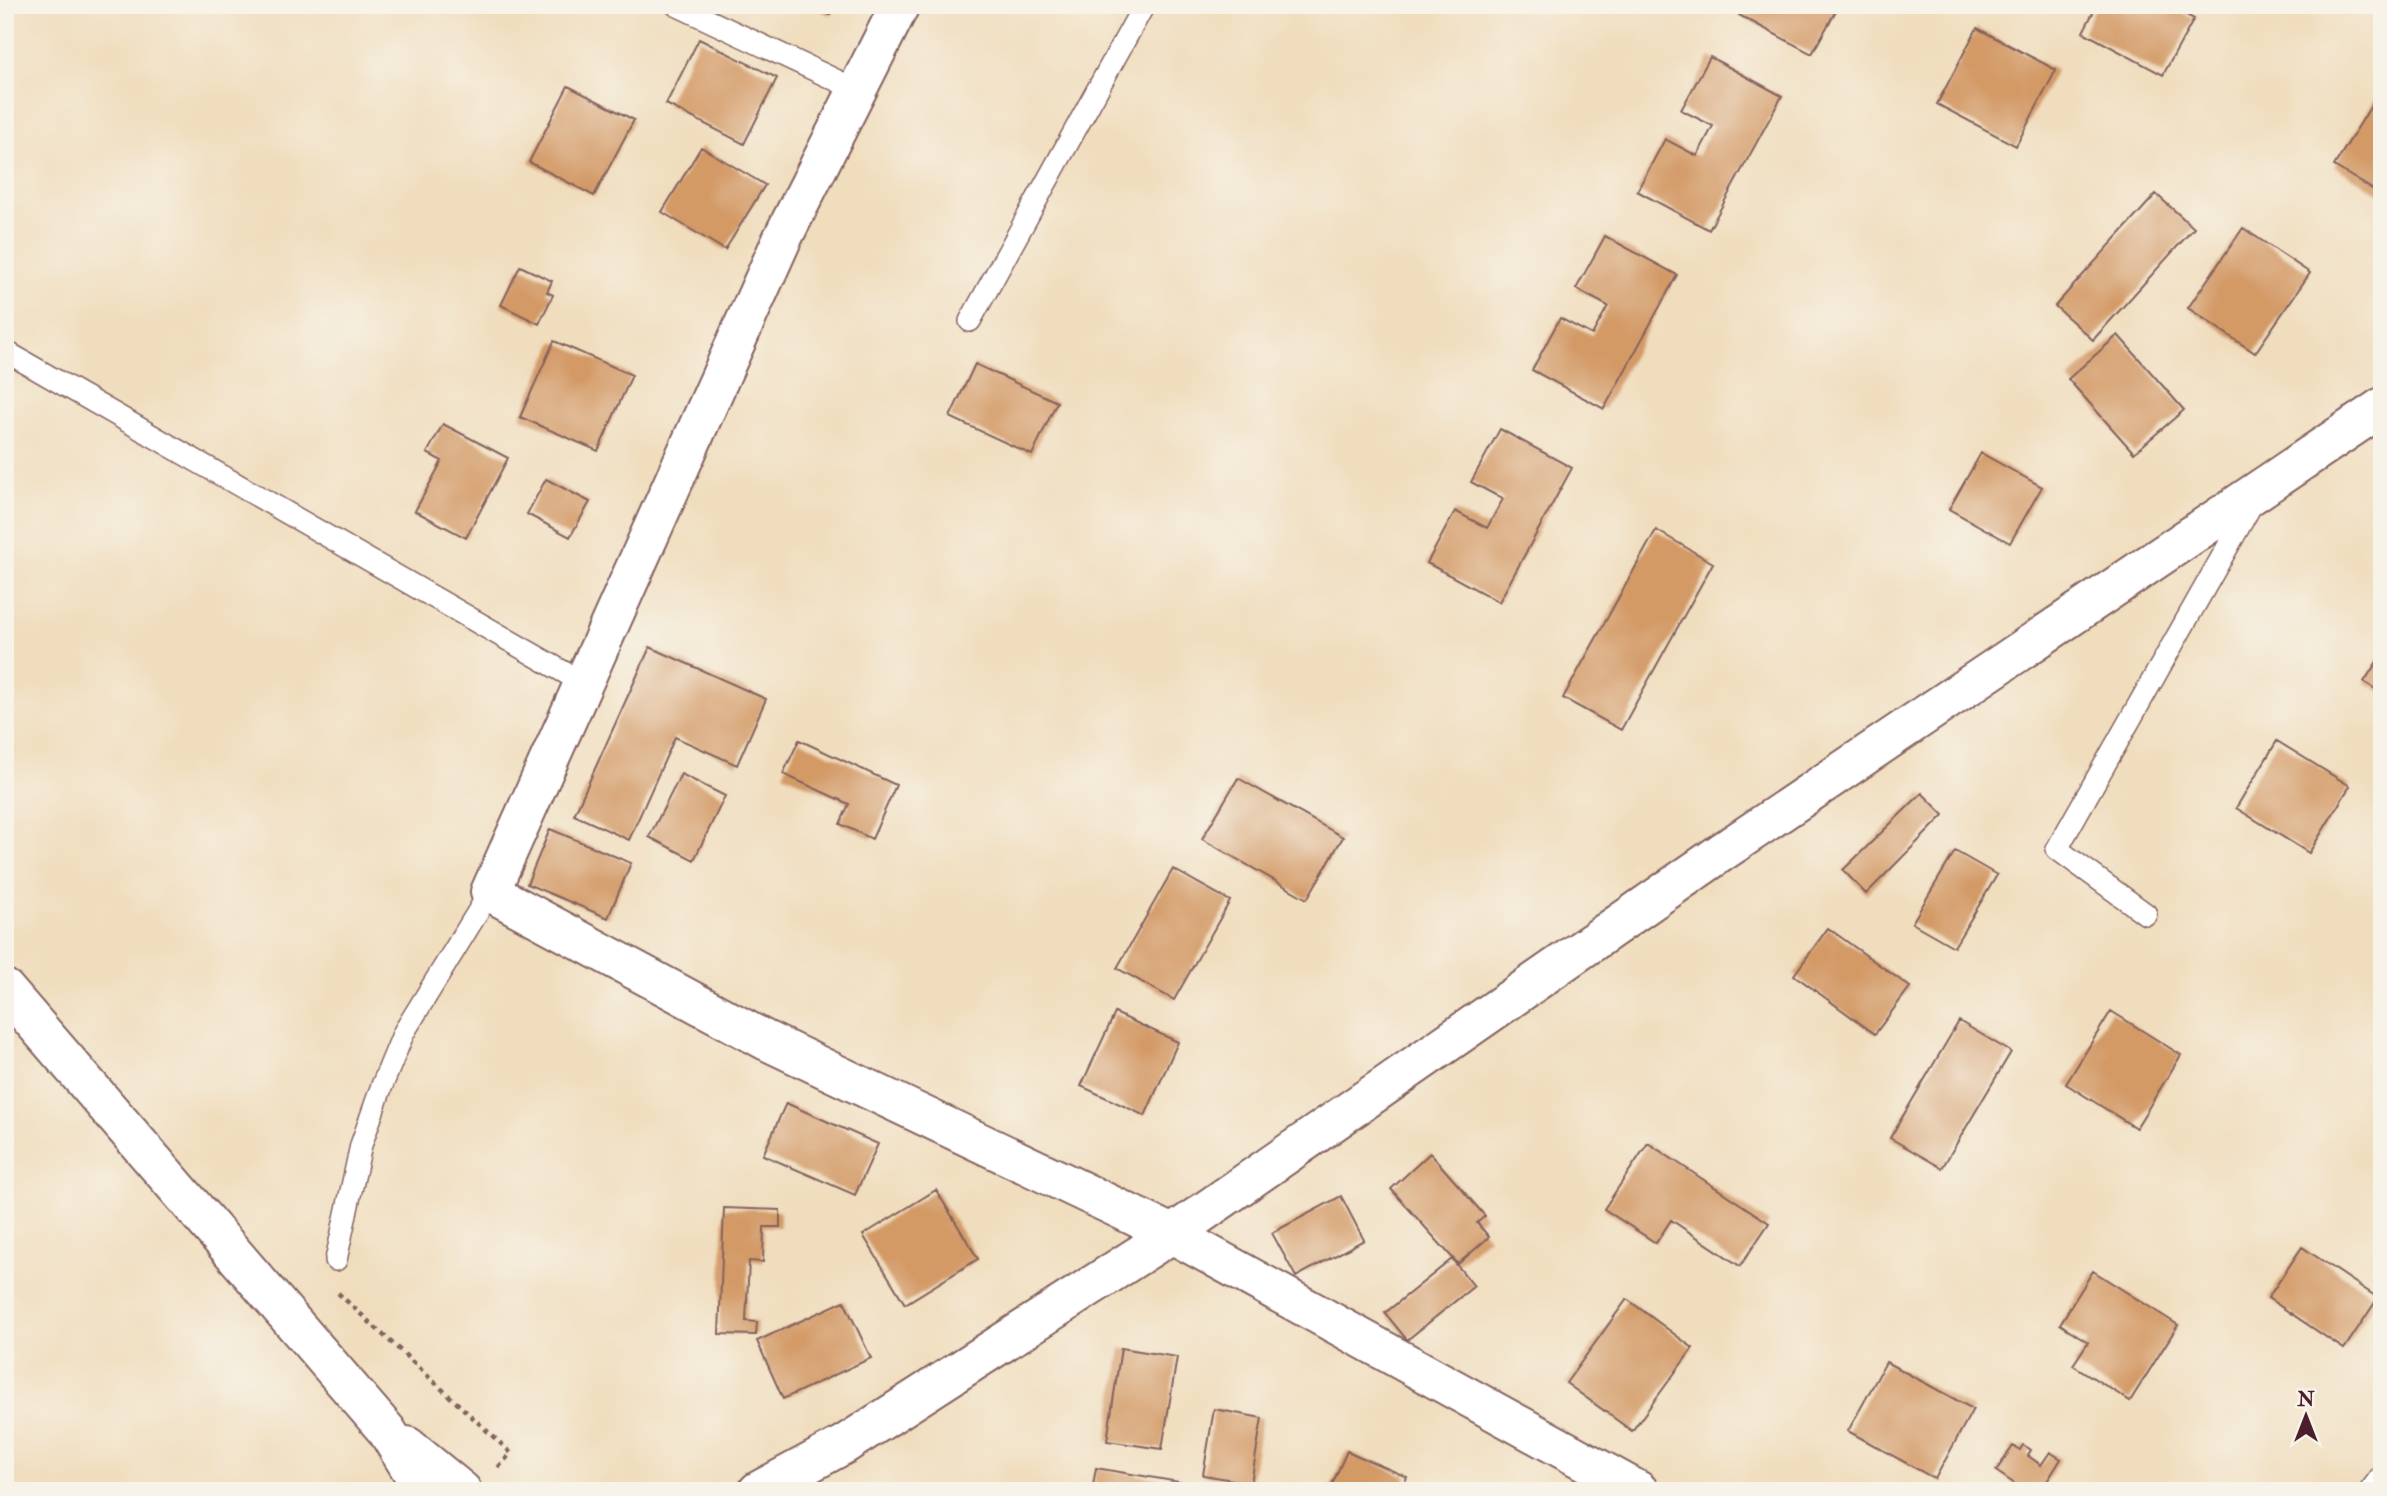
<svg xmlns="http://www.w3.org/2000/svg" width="2387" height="1496" font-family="'IM FELL Double Pica',serif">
  <rect width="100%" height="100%" fill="#f7f3e8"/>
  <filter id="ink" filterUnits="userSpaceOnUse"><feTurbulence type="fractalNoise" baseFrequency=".0143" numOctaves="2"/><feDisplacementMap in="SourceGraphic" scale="14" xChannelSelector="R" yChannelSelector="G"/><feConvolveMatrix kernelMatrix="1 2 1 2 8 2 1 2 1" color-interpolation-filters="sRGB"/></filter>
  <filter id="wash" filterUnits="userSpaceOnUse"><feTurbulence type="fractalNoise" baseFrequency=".00686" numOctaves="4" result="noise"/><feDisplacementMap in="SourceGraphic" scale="28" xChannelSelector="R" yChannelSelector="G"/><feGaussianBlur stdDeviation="1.57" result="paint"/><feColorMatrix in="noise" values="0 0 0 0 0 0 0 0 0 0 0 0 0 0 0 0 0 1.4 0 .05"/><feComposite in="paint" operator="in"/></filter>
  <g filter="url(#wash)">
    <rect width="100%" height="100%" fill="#f0ddbd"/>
    <g id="blocks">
      <path fill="#d39a66" d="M 807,5 L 834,5 L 830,15 Z
        M 1745,5 L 1839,5 L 1812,54 L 1739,15 Z
        M 2097,5 L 2168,5 L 2194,19 L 2163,75 L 2083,32 Z
        M 1977,28 L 2056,70 L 2016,146 L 1937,104 Z
        M 699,39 L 777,78 L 744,144 L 666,104 Z
        M 1710,57 L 1782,96 L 1709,230 L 1637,191 L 1665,139 L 1697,156 L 1713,126 L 1681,110 Z
        M 568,86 L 634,120 L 594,196 L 529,162 Z
        M 2382,88 L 2382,195 L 2334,166 Z
        M 701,147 L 765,185 L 725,250 L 662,212 Z
        M 2156,194 L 2194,228 L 2093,340 L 2055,306 Z
        M 2243,228 L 2310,273 L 2255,353 L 2188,308 Z
        M 1605,236 L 1677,275 L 1604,409 L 1532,370 L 1560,318 L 1592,335 L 1608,306 L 1576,289 Z
        M 520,266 L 552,281 L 547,292 L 553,295 L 539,324 L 501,305 Z
        M 2118,335 L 2184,410 L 2134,453 L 2068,379 Z
        M 554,341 L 632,375 L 598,451 L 520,417 Z
        M 975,364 L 1057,402 L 1032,455 L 950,417 Z
        M 443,424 L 508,458 L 466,538 L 415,511 L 442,461 L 427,453 Z
        M 1500,429 L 1572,468 L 1499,602 L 1427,563 L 1455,511 L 1487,528 L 1503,499 L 1471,482 Z
        M 1981,453 L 2042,487 L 2010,543 L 1949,509 Z
        M 546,479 L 590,502 L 570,537 L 527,514 Z
        M 1656,530 L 1713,563 L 1621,730 L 1563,698 Z
        M 650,647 L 766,699 L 737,765 L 675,737 L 629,840 L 574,815 Z
        M 2382,654 L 2382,693 L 2364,682 Z
        M 799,740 L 896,785 L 872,839 L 840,824 L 849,804 L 783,774 Z
        M 2277,741 L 2350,786 L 2309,853 L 2236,808 Z
        M 681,774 L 725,796 L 694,860 L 649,837 Z
        M 1238,778 L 1343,837 L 1307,899 L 1202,839 Z
        M 1922,793 L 1944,815 L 1866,894 L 1843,870 Z
        M 550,829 L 631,863 L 608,918 L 527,884 Z
        M 1955,851 L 1997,875 L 1954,947 L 1912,923 Z
        M 1173,869 L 1230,901 L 1174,1000 L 1117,968 Z
        M 1828,928 L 1910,987 L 1875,1034 L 1794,975 Z
        M 2111,1011 L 2181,1055 L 2136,1128 L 2066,1084 Z
        M 1115,1013 L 1178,1042 L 1145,1116 L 1081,1086 Z
        M 1959,1021 L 2011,1052 L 1942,1168 L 1890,1138 Z
        M 786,1103 L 878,1144 L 855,1195 L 763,1155 Z
        M 1648,1143 L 1769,1223 L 1740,1266 L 1671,1220 L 1656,1243 L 1604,1209 Z
        M 1430,1153 L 1485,1216 L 1477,1223 L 1489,1237 L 1458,1264 L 1391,1189 Z
        M 936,1190 L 978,1259 L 905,1304 L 863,1235 Z
        M 1341,1196 L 1364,1240 L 1296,1277 L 1272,1233 Z
        M 724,1208 L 780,1210 L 780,1227 L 764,1227 L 763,1262 L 749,1261 L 746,1321 L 757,1322 L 756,1335 L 719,1334 Z
        M 2302,1247 L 2378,1298 L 2344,1349 L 2268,1298 Z
        M 1452,1259 L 1474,1286 L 1407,1340 L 1385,1313 Z
        M 2093,1271 L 2178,1325 L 2130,1401 L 2073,1365 L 2088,1342 L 2060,1324 Z
        M 1627,1299 L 1693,1348 L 1632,1431 L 1566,1383 Z
        M 844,1301 L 871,1358 L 783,1399 L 757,1341 Z
        M 1121,1348 L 1177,1357 L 1162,1449 L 1107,1441 Z
        M 1886,1362 L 1973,1409 L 1935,1479 L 1848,1431 Z
        M 1214,1409 L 1262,1418 L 1251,1483 L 1203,1475 Z
        M 2023,1445 L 2030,1450 L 2027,1455 L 2041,1465 L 2050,1452 L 2061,1459 L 2041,1491 L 2025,1491 L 1996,1471 L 2013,1446 L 2020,1450 Z
        M 1347,1451 L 1407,1477 L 1401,1491 L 1329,1491 Z
        M 1096,1468 L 1185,1483 L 1184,1491 L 1092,1491 Z"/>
    </g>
  </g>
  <g filter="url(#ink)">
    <use href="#blocks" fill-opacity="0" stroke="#84625e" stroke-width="2"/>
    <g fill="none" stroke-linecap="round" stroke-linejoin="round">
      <defs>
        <path id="lane" d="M 676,5 L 857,90
          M 970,321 L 1144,5
          M 5,351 L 583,683
          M 2146,914 L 2057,849 L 2253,502
          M 336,1260 L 361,1145 L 381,1088 L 404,1032 L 490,892
          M 2370,1491 L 2382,1475"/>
        <path id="street" d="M 900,5 L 783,237 L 490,892 L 765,1040 L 1172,1234 L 1639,1491"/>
        <path id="secondary" d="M 758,1491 L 845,1444 L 1172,1234 L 1722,852 L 2382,407"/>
        <path id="primary" d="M 5,989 L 387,1431 L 424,1491
          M 407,1446 L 462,1491"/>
      </defs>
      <use href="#lane" stroke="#84625e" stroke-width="24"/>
      <use href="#street" stroke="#84625e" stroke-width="42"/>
      <use href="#secondary" stroke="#84625e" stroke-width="42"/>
      <use href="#primary" stroke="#84625e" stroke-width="42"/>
      <path stroke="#84625e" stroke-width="4.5" stroke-dasharray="5 5" stroke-linecap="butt" d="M 338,1293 L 511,1453 L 497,1469"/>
      <use href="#lane" stroke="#fff" stroke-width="21"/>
      <use href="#street" stroke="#fff" stroke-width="38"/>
      <use href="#secondary" stroke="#fff" stroke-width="38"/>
      <use href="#primary" stroke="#fff" stroke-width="38"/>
    </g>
  </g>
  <rect width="2387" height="1496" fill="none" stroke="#f7f3e8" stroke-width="28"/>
  <g transform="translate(2306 1416)" stroke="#f7f3e8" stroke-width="5" paint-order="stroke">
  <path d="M0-5L12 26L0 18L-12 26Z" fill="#4a1f2b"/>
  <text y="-10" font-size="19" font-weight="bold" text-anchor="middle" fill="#4a1f2b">N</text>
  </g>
</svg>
